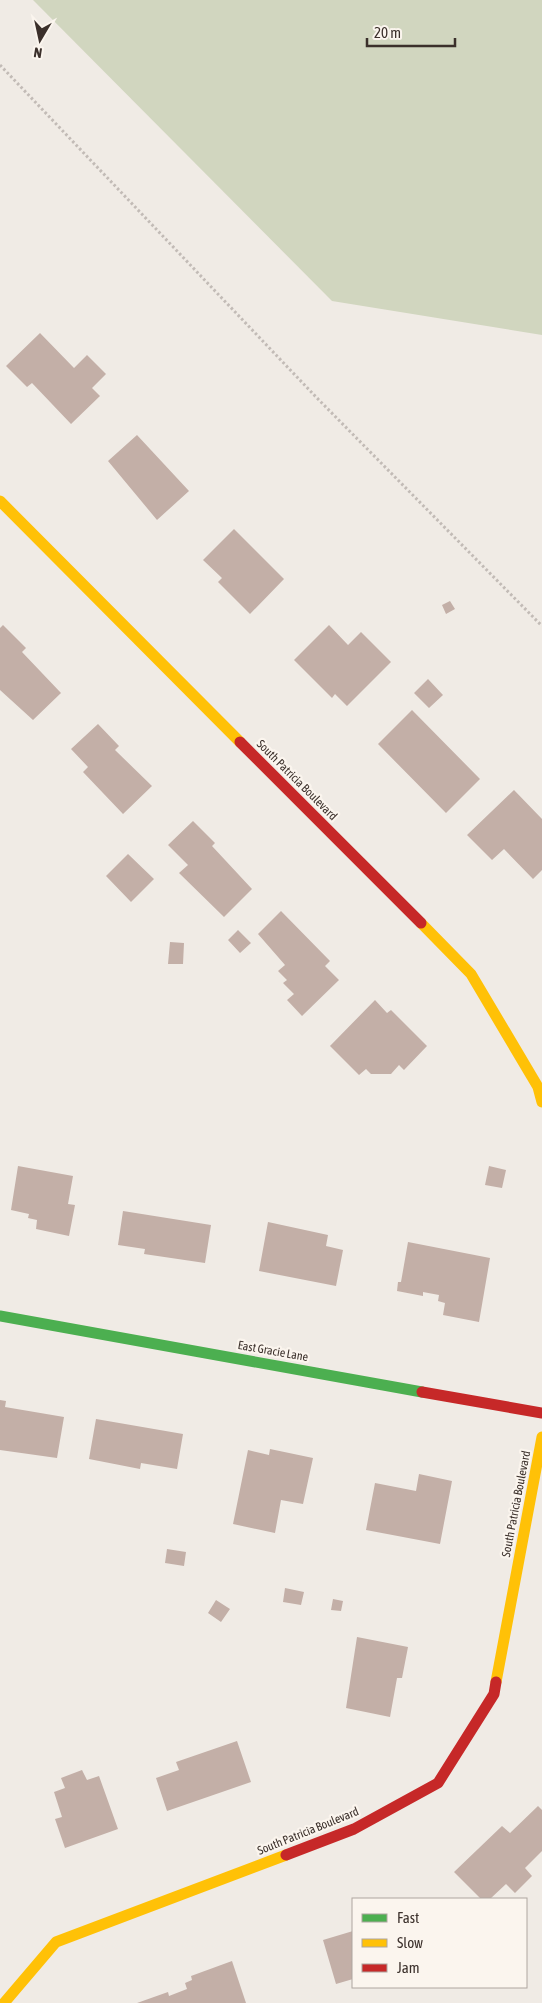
<svg xmlns="http://www.w3.org/2000/svg" width="542" height="2003" font-family="'Asap Condensed',sans-serif">
  <rect width="100%" height="100%" fill="#f0ebe5"/>
  <path fill="#d1d6bf" d="M 33,0 L 542,0 L 542,335 L 332,301 Z"/>
  <path fill="#c3afa7" d="M 40,333 L 74,368 L 87,355 L 106,374 L 92,388 L 100,396 L 71,424 L 32,383 L 27,387 L 6,366 Z
    M 137,435 L 189,491 L 157,520 L 108,461 Z
    M 234,529 L 284,579 L 250,614 L 218,582 L 222,578 L 203,560 Z
    M 450,601 L 455,609 L 446,614 L 442,605 Z
    M 3,625 L 26,648 L 22,652 L 61,693 L 33,720 L 0,690 L 0,628 Z
    M 329,625 L 348,645 L 361,632 L 391,662 L 347,706 L 335,694 L 332,698 L 294,660 Z
    M 428,679 L 443,695 L 429,708 L 414,693 Z
    M 412,710 L 480,779 L 446,813 L 378,744 Z
    M 98,724 L 119,746 L 115,750 L 152,786 L 123,814 L 83,772 L 88,767 L 71,749 Z
    M 514,790 L 542,819 L 542,870 L 533,879 L 504,849 L 492,860 L 467,835 Z
    M 193,821 L 215,843 L 212,846 L 252,889 L 224,917 L 179,873 L 188,865 L 168,845 Z
    M 128,854 L 154,879 L 131,902 L 106,876 Z
    M 281,911 L 330,961 L 325,966 L 339,980 L 302,1016 L 287,1000 L 294,994 L 283,983 L 287,980 L 278,971 L 285,965 L 258,934 Z
    M 238,930 L 251,943 L 240,953 L 228,940 Z
    M 170,942 L 184,943 L 183,964 L 168,964 Z
    M 375,1000 L 387,1013 L 391,1010 L 427,1046 L 404,1070 L 399,1065 L 391,1074 L 371,1074 L 366,1069 L 359,1075 L 330,1046 Z
    M 18,1166 L 73,1176 L 68,1204 L 75,1205 L 69,1236 L 36,1229 L 37,1220 L 28,1218 L 29,1214 L 11,1210 Z
    M 489,1166 L 506,1170 L 502,1188 L 485,1185 Z
    M 123,1211 L 211,1225 L 205,1263 L 144,1254 L 145,1249 L 118,1245 Z
    M 268,1222 L 328,1235 L 326,1246 L 343,1250 L 336,1286 L 259,1271 Z
    M 408,1242 L 490,1258 L 479,1322 L 443,1315 L 445,1303 L 438,1301 L 439,1295 L 423,1292 L 423,1296 L 397,1291 L 398,1282 L 401,1282 Z
    M 0,1400 L 6,1401 L 5,1407 L 64,1417 L 57,1458 L 0,1450 Z
    M 96,1419 L 183,1434 L 177,1469 L 141,1463 L 140,1469 L 89,1459 Z
    M 270,1449 L 313,1458 L 303,1504 L 281,1500 L 275,1533 L 233,1524 L 248,1450 L 269,1455 Z
    M 419,1474 L 452,1481 L 440,1544 L 366,1530 L 375,1483 L 416,1491 Z
    M 167,1549 L 186,1552 L 184,1566 L 165,1563 Z
    M 285,1588 L 304,1592 L 301,1605 L 283,1602 Z
    M 333,1599 L 343,1601 L 341,1611 L 331,1610 Z
    M 216,1600 L 230,1609 L 221,1622 L 208,1613 Z
    M 357,1637 L 408,1647 L 402,1678 L 397,1678 L 390,1717 L 346,1708 Z
    M 237,1741 L 251,1782 L 167,1811 L 156,1778 L 179,1770 L 176,1762 Z
    M 82,1770 L 87,1780 L 99,1776 L 118,1829 L 65,1848 L 55,1819 L 62,1817 L 54,1792 L 65,1788 L 61,1778 Z
    M 538,1806 L 542,1810 L 542,1851 L 525,1868 L 532,1876 L 515,1893 L 506,1884 L 490,1899 L 481,1899 L 454,1872 L 502,1826 L 510,1833 Z
    M 353,1931 L 353,1979 L 336,1984 L 323,1940 Z
    M 232,1961 L 246,2003 L 137,2003 L 168,1992 L 169,1996 L 187,1989 L 185,1983 L 192,1980 L 191,1976 Z"/>
  <g fill="none" stroke-linecap="round" stroke-linejoin="round">
    <path stroke="#c2bbb6" stroke-width="3" stroke-dasharray="2.5 2.5" stroke-linecap="butt" d="M 0,65 L 316,397 L 542,626"/>
    <path stroke="#4caf50" stroke-width="11" d="M 0,1316 L 422,1392"/>
    <path stroke="#ffc107" stroke-width="11" d="M 0,501 L 240,742
      M 421,923 L 471,974 L 538,1087 L 542,1102
      M 496,1682 L 542,1437
      M 4,2003 L 56,1942 L 286,1855"/>
    <path stroke="#c62828" stroke-width="11" d="M 240,742 L 421,923
      M 422,1392 L 542,1413
      M 286,1855 L 354,1829 L 438,1783 L 494,1694 L 496,1682"/>
  </g>
  <g text-anchor="middle" stroke-width="4.5" stroke-linejoin="round" paint-order="stroke">
    <g font-size="12" fill="#3b302b" stroke="#fbf5ee">
      <text transform="translate(297 780) rotate(45)" y="4">South Patricia Boulevard</text>
      <text transform="translate(273 1351) rotate(10)" y="4">East Gracie Lane</text>
      <text transform="translate(516 1504) rotate(-79)" y="4">South Patricia Boulevard</text>
      <text transform="translate(308 1831) rotate(-22)" y="4">South Patricia Boulevard</text>
    </g>
  </g>
  <rect x="352" y="1898" width="175" height="90" fill="#fbf5ee" stroke="#aea6a0"/>
  <rect x="362" y="1914" width="25" height="8" fill="#4caf50" stroke="#aea6a0"/>
  <text x="397" y="1923" font-size="15" fill="#3b302b">Fast</text>
  <rect x="362" y="1939" width="25" height="8" fill="#ffc107" stroke="#aea6a0"/>
  <text x="397" y="1948" font-size="15" fill="#3b302b">Slow</text>
  <rect x="362" y="1964" width="25" height="8" fill="#c62828" stroke="#aea6a0"/>
  <text x="397" y="1973" font-size="15" fill="#3b302b">Jam</text>
  <g transform="translate(40 40) rotate(189)" stroke="#fbf5ee" stroke-width="4" paint-order="stroke">
  <path d="M0-4L9 19L0 12L-9 19Z" fill="#3b302b"/>
  <text y="-8" font-size="14" font-weight="bold" text-anchor="middle" fill="#3b302b">N</text>
  </g>
  <path d="M367 38v8h88v-8" fill="none" stroke="#3b302b" stroke-width="2.5"/>
  <text x="374" y="38" font-size="15" fill="#3b302b" stroke="#fbf5ee" stroke-width="4" paint-order="stroke">20 m</text>
</svg>
